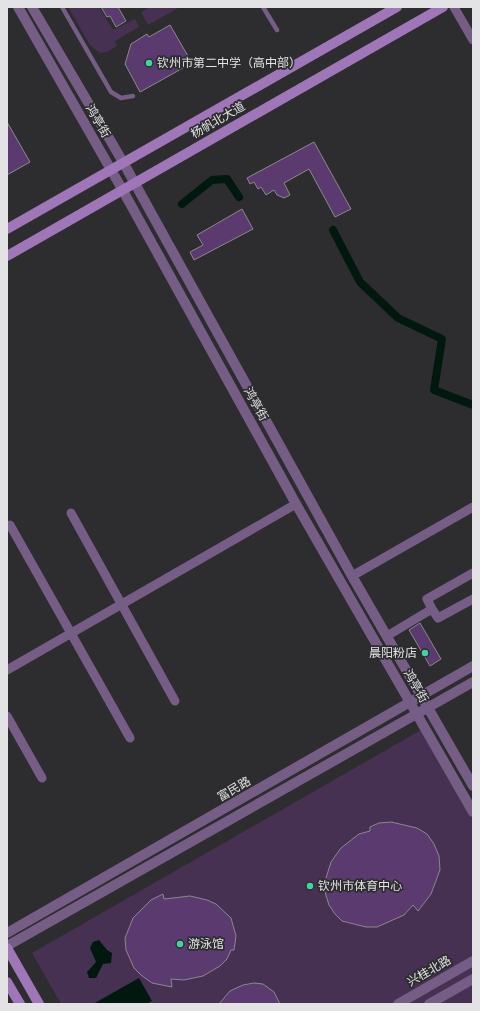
<svg xmlns="http://www.w3.org/2000/svg" width="480" height="1011" font-family="'Crimson Pro','Noto Sans SC',serif">
  <rect width="100%" height="100%" fill="#2d2c2e"/>
  <path fill="#463152" d="M 68,7 L 99,7 L 113,30 L 135,19 L 139,27 L 115,41 L 117,46 L 107,52 L 100,53 L 90,45 Z
    M 150,7 L 180,7 L 148,25 L 141,12 Z
    M 421,730 L 473,820 L 473,1004 L 61,1004 L 32,953 Z"/>
  <path fill="#01180f" d="M 99,940 L 107,950 L 112,953 L 111,963 L 103,964 L 96,978 L 89,978 L 87,972 L 96,962 L 90,948 L 93,942 Z
    M 139,978 L 152,1001 L 146,1004 L 93,1004 Z"/>
  <g fill="none" stroke-linecap="round" stroke-linejoin="round">
    <path stroke="#01180f" stroke-width="8" d="M 182,204 L 212,180 L 227,179 L 239,197
      M 333,230 L 360,282 L 398,318 L 442,339 L 434,390 L 473,405"/>
  </g>
  <path fill="#5b3b6f" stroke="#8a888c" d="M 101,7 L 118,7 L 126,21 L 116,27 L 110,16 L 107,17 Z
    M 170,25 L 192,63 L 140,92 L 125,64 L 131,44 L 147,34 L 149,37 Z
    M 7,122 L 30,162 L 7,175 Z
    M 314,142 L 351,209 L 335,217 L 309,169 L 284,183 L 290,195 L 284,198 L 277,195 L 274,190 L 266,195 L 261,187 L 258,189 L 254,182 L 250,184 L 247,178 Z
    M 242,209 L 253,229 L 194,260 L 190,252 L 203,245 L 197,235 Z
    M 420,623 L 441,659 L 430,666 L 409,630 Z
    M 391,822 L 417,828 L 427,834 L 434,844 L 439,856 L 440,870 L 431,894 L 418,911 L 413,905 L 404,915 L 377,927 L 366,927 L 342,921 L 335,914 L 329,905 L 324,889 L 326,878 L 331,862 L 341,848 L 359,834 L 370,831 L 370,827 L 379,823 Z
    M 163,894 L 164,899 L 190,896 L 207,900 L 216,904 L 231,918 L 236,936 L 234,950 L 231,950 L 227,959 L 220,966 L 203,976 L 184,980 L 171,979 L 172,987 L 152,983 L 141,975 L 134,968 L 126,950 L 125,938 L 133,918 L 151,900 Z
    M 254,983 L 263,984 L 274,992 L 280,1004 L 219,1004 L 230,991 L 243,985 Z"/>
  <g fill="none" stroke-linecap="round" stroke-linejoin="round">
    <path stroke="#765d85" stroke-width="4.5" d="M 62,7 L 111,92 L 121,98 L 133,96
      M 263,7 L 277,30"/>
    <path stroke="#765d85" stroke-width="9" d="M 454,7 L 473,40
      M 71,513 L 175,701
      M 10,525 L 130,738
      M 352,576 L 473,507
      M 432,609 L 427,599 L 473,573
      M 387,636 L 432,609 L 438,618 L 473,599
      M 7,670 L 296,504
      M 7,716 L 42,778"/>
    <path stroke="#765d85" stroke-width="10" d="M 18,7 L 122,189 L 296,504 L 473,812
      M 32,7 L 123,162 L 352,576 L 473,786
      M 7,933 L 473,666
      M 7,946 L 473,682
      M 398,1004 L 473,961
      M 429,1004 L 473,979"/>
    <path stroke="#9f77b8" stroke-width="10" d="M 7,229 L 397,7
      M 7,256 L 443,7
      M 7,948 L 39,1004
      M 7,982 L 20,1004"/>
  </g>
  <g fill="#42d4a0" stroke="#2d2c2e" stroke-width="1.5">
    <circle cx="149" cy="63" r="4"/>
    <circle cx="425" cy="653" r="4"/>
    <circle cx="310" cy="886" r="4"/>
    <circle cx="180" cy="944" r="4"/>
  </g>
  <g text-anchor="middle" stroke-width="3.5" stroke-linejoin="round" paint-order="stroke">
    <g font-size="12" fill="#e3e2e4" stroke="#2d2c2e" text-anchor="start">
      <text x="157" y="67">钦州市第二中学（高中部）</text>
      <text x="417" y="657" text-anchor="end">晨阳粉店</text>
      <text x="318" y="890">钦州市体育中心</text>
      <text x="188" y="948">游泳馆</text>
    </g>
    <g font-size="12" fill="#e3e2e4" stroke="#2d2c2e">
      <text transform="translate(218 120) rotate(-30)" y="4">杨帆北大道</text>
      <text transform="translate(98 121) rotate(60)" y="4">鸿亭街</text>
      <text transform="translate(256 404) rotate(61)" y="4">鸿亭街</text>
      <text transform="translate(416 686) rotate(60)" y="4">鸿亭街</text>
      <text transform="translate(234 789) rotate(-30)" y="4">富民路</text>
      <text transform="translate(429 971) rotate(-30)" y="4">兴桂北路</text>
    </g>
  </g>
  <rect width="480" height="1011" fill="none" stroke="#e3e2e4" stroke-width="16"/>
</svg>
